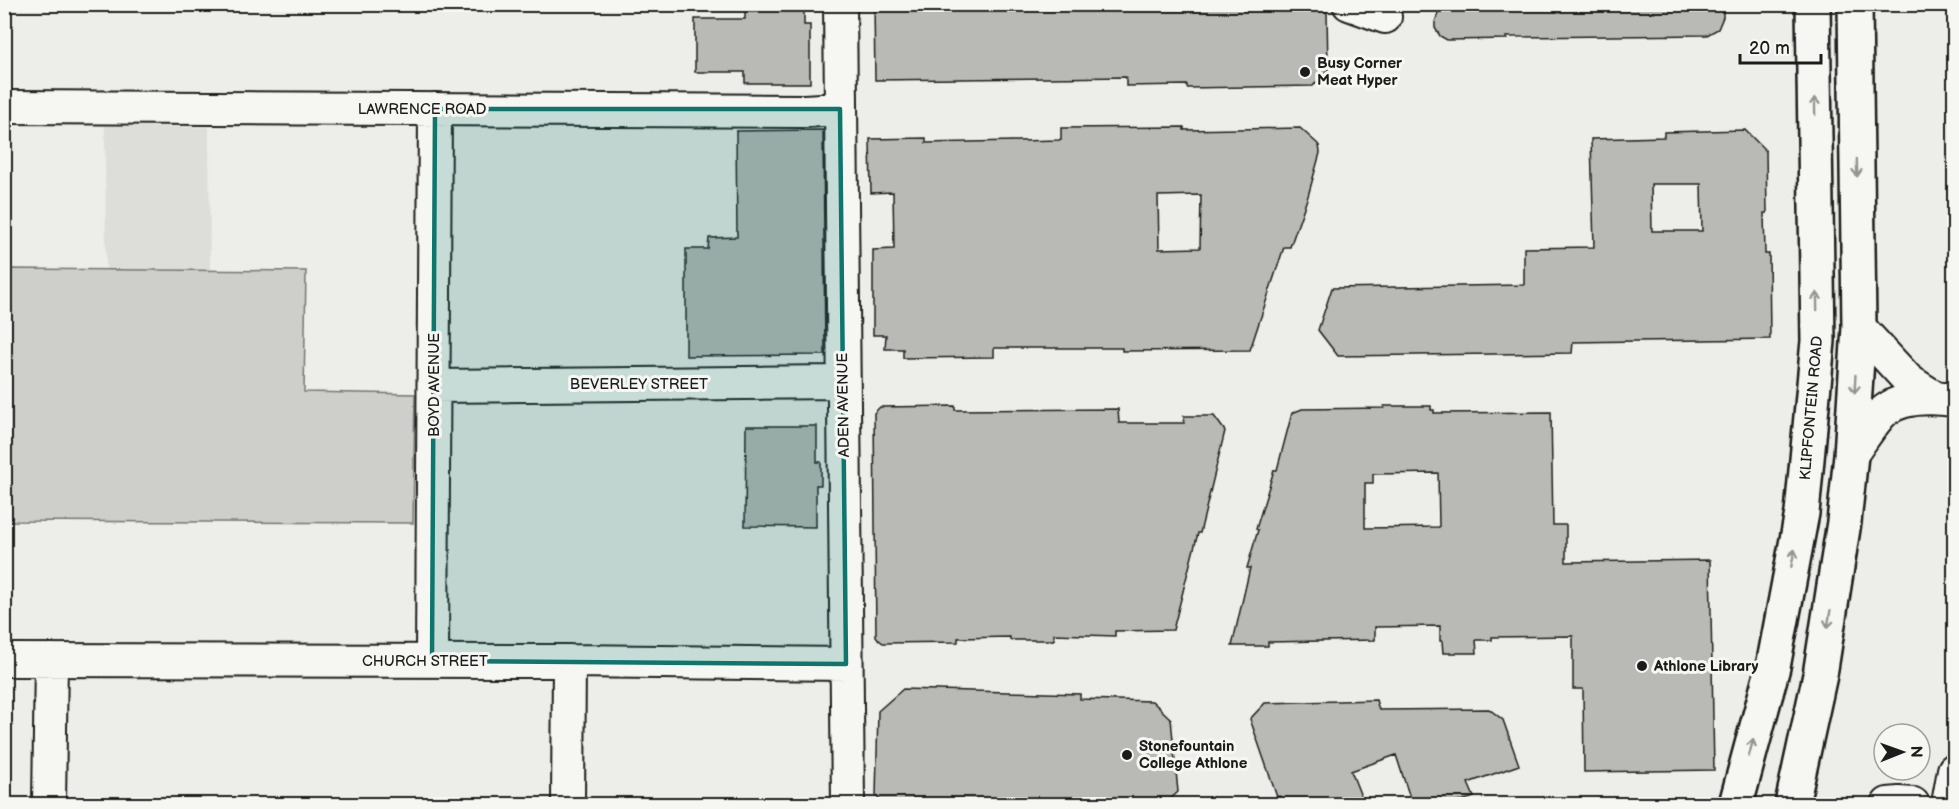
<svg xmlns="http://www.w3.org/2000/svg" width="1959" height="809" font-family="'Balsamiq Sans',sans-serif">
  <rect width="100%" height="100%" fill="#edede9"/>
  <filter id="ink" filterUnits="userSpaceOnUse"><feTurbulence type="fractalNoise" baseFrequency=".0167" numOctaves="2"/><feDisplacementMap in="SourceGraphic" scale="12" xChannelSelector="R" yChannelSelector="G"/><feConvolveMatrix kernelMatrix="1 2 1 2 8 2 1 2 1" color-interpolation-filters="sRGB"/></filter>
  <g filter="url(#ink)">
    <path fill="#ddddda" d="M 105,126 L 209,127 L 210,270 L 106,270 Z"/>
    <path fill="#cececb" stroke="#757574" stroke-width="1.5" d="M 5,269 L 306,271 L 304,392 L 415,394 L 413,523 L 5,521 Z"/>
    <path fill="#b9b9b6" stroke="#1c1c1c" stroke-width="1.5" fill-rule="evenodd" d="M 745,4 L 804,4 L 804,25 L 810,25 L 810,83 L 745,83 L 745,72 L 695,72 L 695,19 L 745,19 Z
      M 874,4 L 1318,4 L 1327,13 L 1328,69 L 1313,86 L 1187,88 L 1187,85 L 1126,86 L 1126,77 L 875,80 Z
      M 1441,4 L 1723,4 L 1723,17 L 1718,29 L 1707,35 L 1506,37 L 1507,39 L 1447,40 L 1440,36 L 1435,28 L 1435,22 Z
      M 1184,127 L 1184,130 L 1300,128 L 1319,145 L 1320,153 L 1308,196 L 1290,247 L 1284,247 L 1250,350 L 1122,351 L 1122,348 L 994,348 L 994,357 L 903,358 L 903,349 L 885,349 L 886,335 L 873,335 L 873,250 L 894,249 L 893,192 L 871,193 L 870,139 L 926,138 L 926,143 L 1059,140 L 1061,139 L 1061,128 ZM 1201,195 L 1200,248 L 1159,249 L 1158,196 Z
      M 823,130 L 825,355 L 686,356 L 686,249 L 708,249 L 709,238 L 737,237 L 736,131 Z
      M 1745,130 L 1766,151 L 1767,213 L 1764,213 L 1765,254 L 1769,254 L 1770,339 L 1573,342 L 1572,353 L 1338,356 L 1318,330 L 1332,288 L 1524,285 L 1524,248 L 1594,247 L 1591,139 L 1664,137 L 1664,132 ZM 1651,184 L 1701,184 L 1702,231 L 1652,231 Z
      M 955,406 L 955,410 L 1118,409 L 1119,423 L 1184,423 L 1184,416 L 1214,416 L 1225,431 L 1200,533 L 1198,533 L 1173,630 L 1115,631 L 1115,636 L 1054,634 L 1054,640 L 1010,640 L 1010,637 L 958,638 L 958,642 L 883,643 L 879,640 L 876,636 L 874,413 L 880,407 Z
      M 1384,406 L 1431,406 L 1431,410 L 1434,410 L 1434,413 L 1551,412 L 1553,525 L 1566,525 L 1566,562 L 1710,560 L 1714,770 L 1584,772 L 1583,689 L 1573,689 L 1573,636 L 1492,637 L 1492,640 L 1476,640 L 1477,653 L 1443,653 L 1442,641 L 1440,641 L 1440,626 L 1375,627 L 1375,640 L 1268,642 L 1268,646 L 1232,646 L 1250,568 L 1247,568 L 1258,530 L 1256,529 L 1274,470 L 1277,470 L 1292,413 L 1302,409 L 1384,408 ZM 1438,473 L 1439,527 L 1365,528 L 1365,483 L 1373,483 L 1373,474 Z
      M 746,426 L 817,426 L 817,462 L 821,462 L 821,485 L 816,485 L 816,527 L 745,526 Z
      M 903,689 L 1080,694 L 1080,699 L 1152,701 L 1171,719 L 1178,792 L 1165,804 L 884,804 L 876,796 L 878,711 Z
      M 1376,700 L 1379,710 L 1489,709 L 1503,720 L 1519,765 L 1468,783 L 1474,797 L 1452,804 L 1412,804 L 1396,755 L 1351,771 L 1362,799 L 1346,804 L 1283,804 L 1280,796 L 1277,797 L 1250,719 L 1265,703 Z"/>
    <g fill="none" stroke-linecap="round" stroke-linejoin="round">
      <defs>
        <path id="minor" d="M 840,4 L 848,804
          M 1349,4 L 1385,17
          M 4,107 L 804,111 L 840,109
          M 1859,327 L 1909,381 L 1934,397
          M 434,386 L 843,382
          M 1851,455 C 1861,441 1871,425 1882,413 C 1900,396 1932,397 1954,400
          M 4,660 L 569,661 L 846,664
          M 432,661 L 435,109
          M 49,804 L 51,660
          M 568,804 L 569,661
          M 1888,804 L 1899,803 L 1913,804
          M 1948,804 L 1954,770"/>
        <path id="major" d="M 1736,804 L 1773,667 L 1802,513 L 1818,341 L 1813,4
          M 1792,804 L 1820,675 L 1844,522 L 1851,455 L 1859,327 L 1855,4"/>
      </defs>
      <use href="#minor" stroke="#1c1c1c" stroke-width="36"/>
      <use href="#major" stroke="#1c1c1c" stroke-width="38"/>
      <use href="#minor" stroke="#f6f6f2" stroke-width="32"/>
      <use href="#major" stroke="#f6f6f2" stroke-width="33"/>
    </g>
    <defs><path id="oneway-shaft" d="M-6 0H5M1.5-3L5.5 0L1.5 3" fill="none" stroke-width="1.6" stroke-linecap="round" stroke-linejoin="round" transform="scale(1.5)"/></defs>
    <g stroke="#949492">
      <use href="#oneway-shaft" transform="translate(1815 106) rotate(-91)"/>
      <use href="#oneway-shaft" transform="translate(1857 168) rotate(89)"/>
      <use href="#oneway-shaft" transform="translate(1817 301) rotate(-91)"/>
      <use href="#oneway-shaft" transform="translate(1855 384) rotate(93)"/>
      <use href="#oneway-shaft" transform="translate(1793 558) rotate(-79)"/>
      <use href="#oneway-shaft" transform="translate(1829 619) rotate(99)"/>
      <use href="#oneway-shaft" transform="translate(1751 748) rotate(-75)"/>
    </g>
  </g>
  <path fill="#0f766e" fill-opacity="0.2" stroke="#0f766e" stroke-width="4.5" stroke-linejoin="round" d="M 435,109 L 840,109 L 846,664 L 432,661 Z"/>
  <g fill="#1c1c1c" stroke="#f6f6f2" stroke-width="2">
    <circle cx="1305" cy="72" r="6"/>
    <circle cx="1642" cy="666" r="6"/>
    <circle cx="1127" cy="755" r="6"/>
  </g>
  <g text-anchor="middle" stroke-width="6" stroke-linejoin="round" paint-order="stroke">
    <g font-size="15" font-weight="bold" fill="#1c1c1c" stroke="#f6f6f2" text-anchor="start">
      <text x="1317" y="68">Busy Corner<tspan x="1317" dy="17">Meat Hyper</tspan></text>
      <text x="1654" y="671">Athlone Library</text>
      <text x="1139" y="751">Stonefountain<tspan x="1139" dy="17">College Athlone</tspan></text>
    </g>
    <g font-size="15" fill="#1c1c1c" stroke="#f6f6f2">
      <text x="422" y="114">LAWRENCE ROAD</text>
      <text x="639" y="389">BEVERLEY STREET</text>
      <text transform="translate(434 385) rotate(-90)" y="5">BOYD AVENUE</text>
      <text transform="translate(843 405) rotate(-91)" y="5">ADEN AVENUE</text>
      <text transform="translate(1811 408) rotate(-85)" y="5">KLIPFONTEIN ROAD</text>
      <text x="425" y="666">CHURCH STREET</text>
    </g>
  </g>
  <rect width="1959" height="809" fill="none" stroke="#f6f6f2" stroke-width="24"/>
  <rect x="12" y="12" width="1935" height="785" fill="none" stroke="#1c1c1c" stroke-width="2" filter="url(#ink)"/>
  <g transform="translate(1902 752) rotate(89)"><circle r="28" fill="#f6f6f2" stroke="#9f9f9c" stroke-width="1.5"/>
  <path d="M0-4.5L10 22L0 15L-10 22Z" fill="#1c1c1c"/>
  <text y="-9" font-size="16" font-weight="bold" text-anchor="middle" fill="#1c1c1c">N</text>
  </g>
  <path d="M1740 54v9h81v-9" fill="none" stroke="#1c1c1c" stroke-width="3"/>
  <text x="1749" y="54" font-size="18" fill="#1c1c1c" stroke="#f6f6f2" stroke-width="4.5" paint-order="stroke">20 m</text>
</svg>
